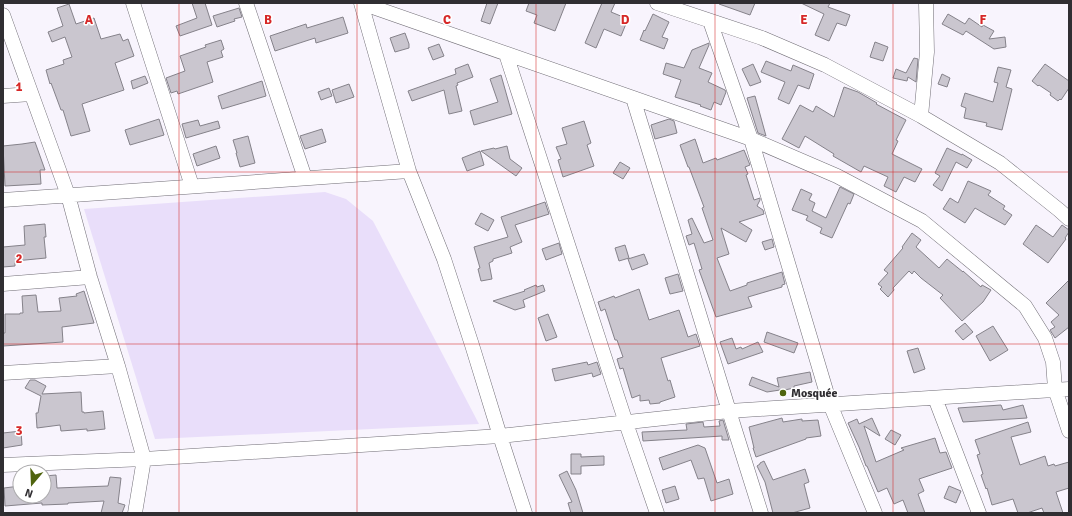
<svg xmlns="http://www.w3.org/2000/svg" width="1072" height="516" font-family="Signika,sans-serif">
  <rect width="100%" height="100%" fill="#f8f4fd"/>
  <path fill="#e9defa" d="M 325,192 L 346,199 L 373,221 L 479,424 L 155,439 L 84,209 Z"/>
  <path fill="#cac6cf" stroke="#85828a" d="M 192,3 L 205,3 L 212,25 L 180,36 L 176,26 L 197,18 Z
    M 487,3 L 498,3 L 490,24 L 481,21 Z
    M 529,3 L 566,3 L 555,31 L 534,23 L 537,15 L 526,11 Z
    M 602,3 L 615,3 L 611,12 L 628,19 L 621,36 L 604,29 L 596,48 L 585,43 Z
    M 719,3 L 755,3 L 750,15 L 719,4 Z
    M 801,3 L 830,3 L 828,7 L 850,15 L 846,26 L 837,23 L 829,41 L 815,35 L 824,14 Z
    M 69,4 L 76,24 L 94,18 L 101,39 L 120,34 L 123,41 L 128,39 L 134,56 L 115,63 L 124,90 L 82,104 L 90,131 L 71,136 L 63,110 L 61,110 L 51,83 L 50,84 L 46,70 L 64,64 L 63,60 L 72,57 L 65,37 L 52,42 L 48,32 L 63,26 L 57,8 Z
    M 239,8 L 242,17 L 234,19 L 235,21 L 217,27 L 213,16 Z
    M 653,14 L 669,22 L 662,37 L 668,39 L 664,49 L 640,40 L 644,30 L 645,31 Z
    M 948,14 L 965,24 L 969,18 L 982,27 L 983,25 L 994,31 L 989,39 L 1005,37 L 1006,47 L 994,49 L 966,31 L 963,35 L 942,24 Z
    M 343,17 L 348,33 L 316,43 L 315,38 L 275,51 L 270,36 L 306,24 L 307,28 Z
    M 405,33 L 409,44 L 409,48 L 395,52 L 390,38 Z
    M 221,40 L 224,49 L 221,51 L 223,57 L 207,62 L 213,82 L 178,94 L 177,91 L 171,93 L 166,78 L 185,71 L 180,56 L 206,47 L 205,45 Z
    M 875,42 L 888,47 L 883,61 L 870,57 Z
    M 709,43 L 709,45 L 699,68 L 712,73 L 708,82 L 725,90 L 726,92 L 721,105 L 714,102 L 711,110 L 700,106 L 701,105 L 675,97 L 681,80 L 663,74 L 666,63 L 684,68 L 692,50 Z
    M 439,44 L 444,56 L 433,60 L 428,48 Z
    M 914,58 L 918,59 L 916,82 L 908,77 L 907,81 L 893,78 L 896,69 L 906,73 Z
    M 766,61 L 791,71 L 793,65 L 814,74 L 809,89 L 798,85 L 789,104 L 778,99 L 785,82 L 761,72 Z
    M 468,64 L 473,77 L 457,83 L 458,85 L 456,86 L 462,111 L 449,114 L 444,90 L 412,101 L 408,91 L 456,74 L 455,69 Z
    M 753,64 L 761,82 L 750,86 L 742,69 Z
    M 1045,64 L 1069,81 L 1069,88 L 1061,100 L 1060,99 L 1058,101 L 1050,95 L 1051,93 L 1039,85 L 1038,86 L 1032,81 Z
    M 998,67 L 1011,70 L 1006,87 L 1012,89 L 1002,130 L 986,126 L 987,123 L 964,118 L 966,108 L 961,106 L 965,93 L 993,102 L 998,83 L 994,82 Z
    M 942,74 L 950,78 L 947,87 L 938,84 Z
    M 501,75 L 512,114 L 474,125 L 470,111 L 498,102 L 490,79 Z
    M 145,76 L 148,83 L 133,89 L 131,81 Z
    M 262,81 L 266,96 L 222,109 L 218,96 Z
    M 349,84 L 354,97 L 336,103 L 332,90 Z
    M 844,87 L 858,92 L 877,103 L 876,104 L 906,120 L 896,140 L 898,141 L 892,154 L 922,169 L 915,182 L 904,177 L 896,192 L 884,186 L 888,177 L 864,166 L 861,172 L 833,156 L 834,154 L 805,136 L 799,148 L 782,139 L 800,105 L 813,112 L 816,106 L 834,117 Z
    M 329,88 L 332,96 L 321,100 L 318,92 Z
    M 755,96 L 766,136 L 758,133 L 747,98 Z
    M 159,119 L 164,135 L 130,145 L 125,130 Z
    M 669,119 L 674,121 L 677,133 L 655,139 L 651,125 Z
    M 198,120 L 200,126 L 218,121 L 220,128 L 186,138 L 182,124 Z
    M 584,121 L 591,143 L 587,145 L 594,166 L 563,177 L 558,160 L 561,159 L 556,147 L 567,144 L 562,128 Z
    M 322,129 L 326,142 L 305,149 L 300,136 Z
    M 248,136 L 255,163 L 240,167 L 236,153 L 237,153 L 233,140 Z
    M 695,139 L 703,163 L 716,158 L 717,160 L 744,150 L 750,165 L 745,167 L 748,174 L 746,175 L 754,200 L 760,198 L 760,200 L 757,206 L 763,210 L 764,214 L 739,222 L 752,230 L 746,242 L 721,228 L 729,254 L 717,258 L 730,291 L 747,285 L 747,283 L 782,272 L 785,284 L 782,285 L 782,287 L 748,297 L 752,307 L 716,317 L 699,270 L 702,269 L 694,243 L 689,245 L 686,236 L 692,234 L 688,220 L 692,218 L 704,243 L 713,240 L 702,208 L 704,207 L 689,167 L 688,167 L 680,145 Z
    M 35,142 L 45,170 L 40,170 L 41,184 L 5,186 L 3,146 L 22,144 Z
    M 216,146 L 220,158 L 197,166 L 193,154 Z
    M 507,146 L 510,159 L 522,168 L 516,176 L 481,151 L 494,148 L 495,149 Z
    M 947,148 L 962,155 L 962,154 L 972,160 L 967,168 L 956,162 L 942,191 L 933,185 L 940,176 L 935,173 Z
    M 480,151 L 484,165 L 467,171 L 462,158 Z
    M 620,162 L 630,168 L 623,179 L 613,173 Z
    M 968,181 L 991,191 L 988,195 L 1005,206 L 1003,209 L 1012,215 L 1005,225 L 987,215 L 975,208 L 965,223 L 943,209 L 950,198 L 958,203 Z
    M 840,187 L 854,194 L 850,204 L 848,203 L 832,238 L 820,233 L 822,228 L 806,220 L 808,216 L 792,210 L 801,189 L 812,194 L 809,200 L 815,203 L 812,211 L 826,218 Z
    M 545,202 L 549,214 L 515,225 L 522,242 L 510,247 L 512,253 L 493,259 L 493,261 L 489,263 L 492,279 L 481,281 L 478,269 L 480,268 L 474,247 L 508,237 L 501,217 Z
    M 481,213 L 494,220 L 488,231 L 475,224 Z
    M 45,224 L 46,237 L 44,237 L 46,258 L 15,261 L 15,266 L 3,267 L 3,247 L 25,245 L 24,226 Z
    M 1036,225 L 1053,237 L 1062,225 L 1069,230 L 1069,232 L 1065,238 L 1066,239 L 1048,263 L 1023,244 Z
    M 912,233 L 921,240 L 916,247 L 939,268 L 947,259 L 963,272 L 963,271 L 981,287 L 982,285 L 991,290 L 983,302 L 962,321 L 940,298 L 943,295 L 921,278 L 914,271 L 912,274 L 909,271 L 893,288 L 894,290 L 888,297 L 880,289 L 882,287 L 878,284 L 888,273 L 884,270 L 903,248 L 902,247 Z
    M 772,239 L 774,247 L 765,250 L 762,242 Z
    M 559,243 L 562,254 L 546,260 L 542,249 Z
    M 625,245 L 629,258 L 619,261 L 615,248 Z
    M 644,254 L 648,264 L 632,270 L 628,259 Z
    M 678,274 L 683,291 L 670,294 L 665,278 Z
    M 1069,280 L 1069,327 L 1055,338 L 1050,330 L 1055,327 L 1051,322 L 1059,315 L 1046,303 Z
    M 536,285 L 537,287 L 543,285 L 545,291 L 523,300 L 525,307 L 515,310 L 493,301 L 525,291 L 524,290 Z
    M 639,289 L 649,320 L 679,310 L 688,337 L 696,334 L 700,346 L 661,358 L 668,381 L 670,380 L 675,397 L 660,402 L 660,403 L 650,404 L 649,400 L 640,401 L 640,395 L 632,398 L 623,368 L 620,369 L 617,359 L 623,357 L 617,340 L 615,340 L 605,309 L 601,311 L 598,302 L 614,296 L 615,298 Z
    M 84,291 L 94,323 L 62,327 L 63,342 L 3,346 L 3,333 L 5,333 L 5,314 L 20,314 L 20,313 L 23,313 L 22,296 L 36,295 L 38,312 L 61,311 L 59,298 L 77,296 L 76,294 Z
    M 548,314 L 557,337 L 546,341 L 538,318 Z
    M 965,323 L 973,332 L 963,340 L 955,331 Z
    M 993,326 L 1008,350 L 990,361 L 976,336 Z
    M 767,332 L 798,343 L 794,353 L 764,342 Z
    M 732,338 L 736,349 L 741,347 L 742,349 L 758,342 L 763,352 L 728,364 L 720,342 Z
    M 918,348 L 925,369 L 914,373 L 907,351 Z
    M 587,362 L 588,365 L 597,362 L 601,374 L 593,377 L 592,373 L 555,381 L 552,369 Z
    M 810,372 L 812,382 L 794,386 L 794,388 L 780,391 L 780,390 L 767,392 L 749,385 L 752,377 L 779,387 L 777,378 Z
    M 30,380 L 35,380 L 46,386 L 42,394 L 81,392 L 82,412 L 84,412 L 84,413 L 103,411 L 105,429 L 87,431 L 87,429 L 61,431 L 60,425 L 37,428 L 36,413 L 38,413 L 41,396 L 25,388 Z
    M 1001,405 L 1003,410 L 1023,405 L 1027,418 L 963,422 L 958,408 Z
    M 782,418 L 783,422 L 802,419 L 802,421 L 818,420 L 821,436 L 806,438 L 806,439 L 756,457 L 753,448 L 754,448 L 749,427 Z
    M 872,418 L 880,436 L 864,426 L 876,462 L 904,450 L 901,448 L 935,438 L 940,453 L 946,452 L 952,468 L 919,479 L 924,491 L 918,494 L 925,513 L 908,513 L 903,500 L 894,504 L 887,488 L 878,492 L 867,466 L 866,466 L 859,447 L 848,423 L 857,419 L 859,424 Z
    M 723,420 L 729,440 L 722,440 L 722,436 L 643,441 L 642,432 L 687,430 L 686,424 L 703,422 L 704,427 L 720,426 L 719,421 Z
    M 1028,422 L 1031,432 L 1011,437 L 1020,465 L 1045,456 L 1048,466 L 1054,464 L 1055,466 L 1069,462 L 1069,488 L 1056,492 L 1063,513 L 1044,513 L 1042,508 L 1027,513 L 1018,513 L 1013,499 L 992,505 L 987,488 L 986,489 L 981,475 L 983,474 L 977,455 L 980,454 L 975,440 Z
    M 891,430 L 901,435 L 895,445 L 885,439 Z
    M 21,431 L 22,445 L 3,448 L 3,433 Z
    M 698,445 L 705,448 L 717,483 L 729,479 L 733,494 L 711,501 L 704,478 L 698,479 L 691,460 L 663,470 L 659,458 Z
    M 571,454 L 581,454 L 581,457 L 604,456 L 604,465 L 581,466 L 581,474 L 571,474 Z
    M 764,461 L 773,480 L 805,469 L 809,482 L 804,484 L 810,508 L 792,513 L 773,513 L 765,482 L 757,466 L 760,464 L 760,463 Z
    M 567,471 L 576,490 L 583,513 L 571,513 L 568,503 L 572,502 L 559,475 Z
    M 56,475 L 57,488 L 108,486 L 110,477 L 121,478 L 118,503 L 125,505 L 122,513 L 101,513 L 104,501 L 68,503 L 68,504 L 42,505 L 42,503 L 5,506 L 4,488 L 20,486 L 20,496 L 44,496 L 44,476 Z
    M 675,486 L 679,499 L 666,503 L 662,490 Z
    M 949,486 L 961,491 L 956,503 L 944,498 Z"/>
  <g fill="none" stroke-linecap="round" stroke-linejoin="round">
    <defs>
      <path id="minor" d="M 133,3 L 192,186
        M 246,3 L 305,178
        M 361,3 L 751,139 L 837,176 L 922,221 L 1025,306 L 1045,338 L 1053,362 L 1055,389 L 1069,431
        M 361,3 L 409,171 L 444,259 L 472,345 L 500,436 L 525,513
        M 657,3 L 762,38 L 825,65 L 921,116 L 1000,163 L 1059,210 L 1069,219
        M 3,15 L 68,195 L 90,277 L 118,366 L 144,459 L 135,513
        M 710,21 L 751,139 L 830,404 L 875,513
        M 506,54 L 626,423 L 657,513
        M 3,96 L 31,94
        M 633,98 L 729,411 L 761,513
        M 921,116 L 927,52 L 926,3
        M 3,200 L 409,171
        M 3,284 L 90,277
        M 3,373 L 118,366
        M 935,398 L 979,513
        M 3,465 L 144,459 L 500,436 L 729,411 L 1069,389"/>
    </defs>
    <use href="#minor" stroke="#716e76" stroke-width="15"/>
    <use href="#minor" stroke="#fff" stroke-width="14"/>
  </g>
  <path fill="none" stroke="#d62828" stroke-width="1" stroke-opacity="0.55" d="M 179,3 L 179,513M 357,3 L 357,513M 536,3 L 536,513M 715,3 L 715,513M 893,3 L 893,513M 3,172 L 1069,172M 3,344 L 1069,344"/>
  <circle fill="#4f640f" stroke="#fff" stroke-width="1.5" cx="783" cy="393" r="4"/>
  <g text-anchor="middle" stroke-width="3" stroke-linejoin="round" paint-order="stroke">
    <g font-size="12" font-weight="bold" fill="#302e32" stroke="#fff" text-anchor="start">
      <text x="791" y="397">Mosquée</text>
    </g>
  </g>
  <g font-size="13" text-anchor="middle" font-weight="bold" fill="#d62828" stroke="#fff" stroke-width="3" stroke-linejoin="round" paint-order="stroke">
    <text x="89" y="24">A</text>
    <text x="268" y="24">B</text>
    <text x="447" y="24">C</text>
    <text x="625" y="24">D</text>
    <text x="804" y="24">E</text>
    <text x="983" y="24">F</text>
    <text x="19" y="91">1</text>
    <text x="19" y="263">2</text>
    <text x="19" y="435">3</text>
  </g>
  <rect width="1072" height="516" fill="none" stroke="#302e32" stroke-width="8"/>
  <g transform="translate(32 484) rotate(199)"><circle r="19" fill="#ffffff" stroke="#acabad"/>
  <path d="M0-3L7 15L0 10L-7 15Z" fill="#4f640f"/>
  <text y="-6" font-size="11" font-weight="bold" text-anchor="middle" fill="#302e32">N</text>
  </g>
</svg>
